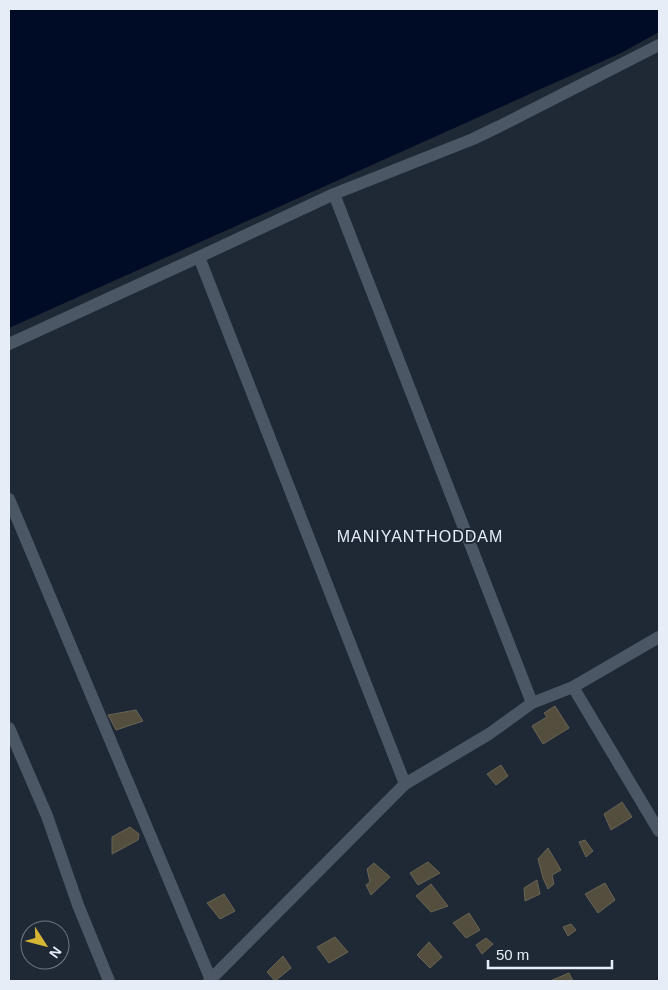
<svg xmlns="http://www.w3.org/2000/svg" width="668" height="990" font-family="Helvetica,sans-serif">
  <rect width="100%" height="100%" fill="#1f2936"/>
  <path fill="#000c26" d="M 9,9 L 659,9 L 659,32 L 621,53 L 9,328 Z"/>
  <path fill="#534e3e" stroke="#696453" d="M 555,706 L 569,728 L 543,744 L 532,726 L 547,717 L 544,713 Z
    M 136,710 L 143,721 L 116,730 L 108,715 Z
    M 501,765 L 508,776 L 496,785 L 487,774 Z
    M 622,802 L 632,817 L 611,830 L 604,814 Z
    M 130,827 L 139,834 L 138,840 L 112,854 L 112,837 Z
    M 585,840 L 593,851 L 586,857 L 579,842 Z
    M 548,848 L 561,870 L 552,875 L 554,884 L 548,889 L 543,878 L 538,859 Z
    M 428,862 L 440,873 L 418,885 L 410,873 Z
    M 374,863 L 390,877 L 371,895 L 366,885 L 370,882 L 367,869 Z
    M 537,880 L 540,894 L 525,901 L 524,888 Z
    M 605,883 L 615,900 L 598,913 L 585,894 Z
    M 431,884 L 448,906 L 431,912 L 416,896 Z
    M 224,894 L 235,911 L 220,919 L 207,903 Z
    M 469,913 L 480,930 L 466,938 L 453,923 Z
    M 571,924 L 576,930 L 568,936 L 563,927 Z
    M 335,937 L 348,952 L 329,963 L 317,947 Z
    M 486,938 L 493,944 L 482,954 L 476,945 Z
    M 429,942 L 442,957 L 430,968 L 417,955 Z
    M 283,956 L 291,968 L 275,981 L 267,972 Z
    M 569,973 L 573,981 L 550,981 Z"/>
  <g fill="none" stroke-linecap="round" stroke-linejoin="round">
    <path stroke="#4c5765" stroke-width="12" d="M 334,194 L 532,703
      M 199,257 L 405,784
      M 9,344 L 199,257 L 334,194 L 473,139 L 500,126 L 659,45
      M 9,499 L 211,980
      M 573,687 L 659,831
      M 9,728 L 47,816 L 78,905 L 109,981
      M 209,981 L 405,784 L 489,734 L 532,703 L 573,687 L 659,637"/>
  </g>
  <g text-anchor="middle" stroke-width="4" stroke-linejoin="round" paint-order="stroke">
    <g font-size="16" letter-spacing="1" fill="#e7edf6" stroke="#1f2936">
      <text x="420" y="542">MANIYANTHODDAM</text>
    </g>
  </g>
  <rect width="668" height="990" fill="none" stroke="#e7edf6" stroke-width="20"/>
  <g transform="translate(45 945) rotate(126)"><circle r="24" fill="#1f2936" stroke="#6f7783"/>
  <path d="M0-4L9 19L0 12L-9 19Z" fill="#d6b534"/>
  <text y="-8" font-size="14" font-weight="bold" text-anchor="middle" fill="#e7edf6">N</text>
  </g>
  <path d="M488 960v8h124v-8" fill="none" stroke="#e7edf6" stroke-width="2.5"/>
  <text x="496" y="960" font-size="15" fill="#e7edf6" stroke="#1f2936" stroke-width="4" paint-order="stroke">50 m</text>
</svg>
